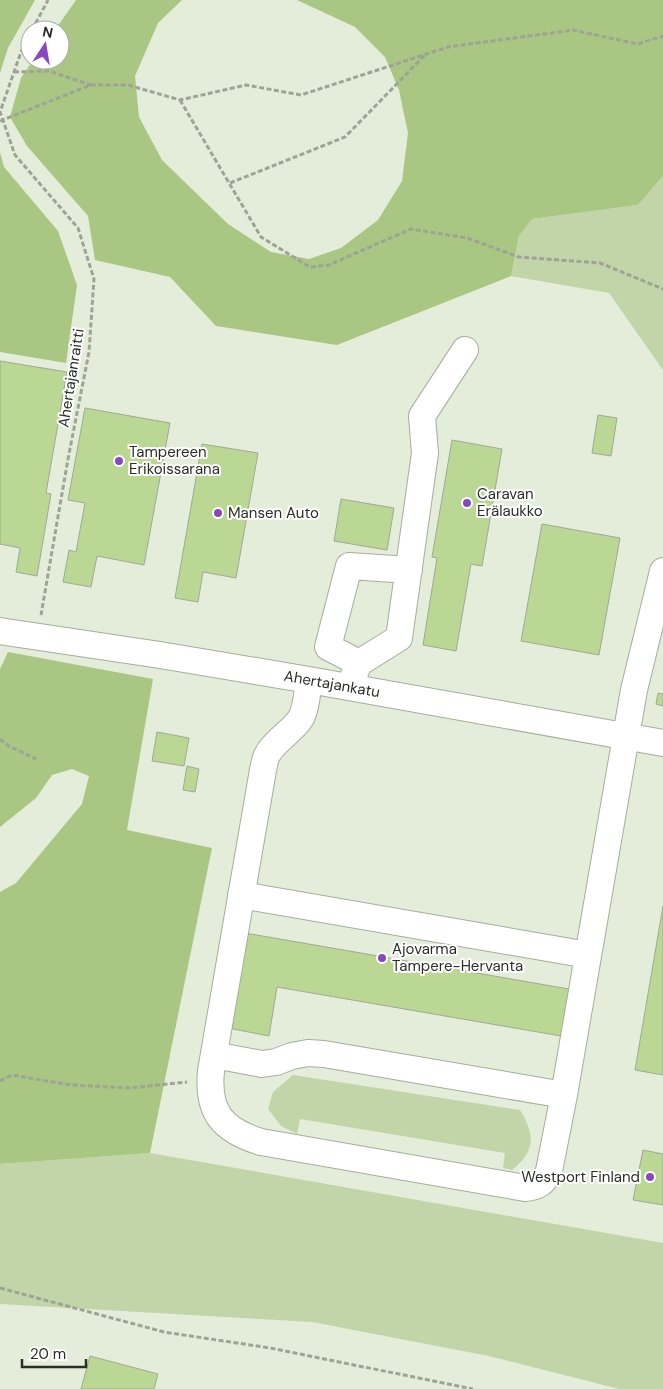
<svg xmlns="http://www.w3.org/2000/svg" width="663" height="1389" font-family="'DM Sans',sans-serif">
  <rect width="100%" height="100%" fill="#e4edd9"/>
  <path fill="#c1d5a9" d="M 663,176 L 663,370 L 609,293 L 511,276 L 519,236 L 532,219 L 638,205 Z
    M 293,1075 L 520,1110 C 535,1134 536,1151 512,1170 L 503,1168 L 505,1153 L 300,1119 L 297,1134 L 281,1126 L 268,1109 L 273,1092 Z
    M 150,1153 L 663,1243 L 663,1389 L 619,1389 L 489,1356 L 312,1322 L 0,1304 L 0,1164 Z"/>
  <path fill="#aac683" d="M 0,0 L 35,0 L 8,48 L 0,73 Z
    M 76,0 L 182,0 L 158,23 L 135,76 L 139,117 L 162,160 L 228,224 L 271,252 L 309,259 L 341,248 L 378,220 L 402,181 L 408,133 L 399,90 L 385,57 L 355,27 L 297,0 L 663,0 L 663,176 L 638,205 L 532,219 L 519,236 L 511,276 L 337,345 L 216,326 L 170,277 L 95,260 L 88,216 L 27,146 L 10,117 L 21,78 L 33,60 L 60,60 L 60,30 L 55,30 Z
    M 0,152 L 4,167 L 58,231 L 77,285 L 66,363 L 0,352 Z
    M 8,652 L 153,679 L 127,830 L 212,848 L 150,1153 L 0,1164 L 0,892 L 16,883 L 82,804 L 89,776 L 72,769 L 52,775 L 36,798 L 0,827 L 0,669 Z"/>
  <path fill="#bad794" stroke="#a0a996" d="M 0,361 L 67,372 L 46,493 L 51,494 L 37,576 L 16,572 L 20,548 L 0,544 Z
    M 85,408 L 170,423 L 144,565 L 97,556 L 91,587 L 63,582 L 69,550 L 76,552 L 85,503 L 68,500 Z
    M 598,415 L 617,418 L 611,456 L 592,453 Z
    M 452,440 L 502,449 L 482,566 L 471,564 L 456,651 L 423,645 L 437,558 L 432,557 Z
    M 202,444 L 258,453 L 236,578 L 203,572 L 198,602 L 175,598 Z
    M 341,499 L 394,508 L 387,550 L 334,541 Z
    M 542,524 L 620,538 L 599,655 L 521,641 Z
    M 658,693 L 663,694 L 663,706 L 656,704 Z
    M 157,732 L 189,738 L 184,766 L 152,761 Z
    M 187,766 L 199,769 L 195,792 L 183,790 Z
    M 663,906 L 663,1075 L 635,1070 Z
    M 245,933 L 569,989 L 561,1036 L 277,987 L 269,1036 L 228,1028 Z
    M 643,1150 L 663,1154 L 663,1205 L 633,1200 Z
    M 90,1356 L 158,1374 L 154,1389 L 81,1389 Z"/>
  <g fill="none" stroke-linecap="round" stroke-linejoin="round">
    <defs>
      <path id="minor" d="M 0,631 L 160,655 L 309,680 L 663,743
        M 359,663 L 328,647 L 349,566 L 409,570
        M 309,680 C 307,692 307,707 301,718 C 292,732 275,740 267,755 C 265,759 264,765 263,770 L 211,1071 C 207,1112 222,1130 261,1142 L 525,1188 C 538,1187 544,1183 549,1171 L 564,1095 L 634,690 L 663,571
        M 349,687 L 359,663 L 399,638 L 425,453 L 422,416 L 465,350
        M 241,895 L 588,955
        M 214,1055 L 262,1064 L 276,1062 L 292,1056 L 308,1053 L 324,1054 L 564,1095"/>
    </defs>
    <use href="#minor" stroke="#a5ae9b" stroke-width="28"/>
    <path stroke="#9da495" stroke-width="3" stroke-dasharray="5 2.5" stroke-linecap="butt" d="M 32,30 L 48,0
      M 30,34 L 21,52 L 0,112 L 15,155 L 78,228 L 94,279 L 89,352 L 68,459 L 41,615
      M 14,72 L 49,71 L 91,85
      M 180,100 L 261,237 L 310,267 L 329,265 L 411,229 L 467,238 L 519,257 L 600,263 L 663,289
      M 0,121 L 91,85 L 128,85 L 180,100 L 246,85 L 301,95 L 448,47 L 573,30 L 638,44 L 663,36
      M 230,183 L 345,137 L 427,53
      M 0,739 L 9,746 L 36,759
      M 0,1081 L 12,1075 L 71,1085 L 130,1088 L 187,1082
      M 0,1288 L 164,1332 L 270,1348 L 473,1389"/>
    <use href="#minor" stroke="#fff" stroke-width="26"/>
  </g>
  <g fill="#8948bd" stroke="#fff" stroke-width="2">
    <circle cx="119" cy="461" r="5"/>
    <circle cx="467" cy="503" r="5"/>
    <circle cx="218" cy="513" r="5"/>
    <circle cx="382" cy="958" r="5"/>
    <circle cx="650" cy="1177" r="5"/>
  </g>
  <g text-anchor="middle" stroke-width="4" stroke-linejoin="round" paint-order="stroke">
    <g font-size="15" fill="#2b2e27" stroke="#fff">
      <text transform="translate(71 378) rotate(-81)" y="5">Ahertajanraitti</text>
      <text transform="translate(332 684) rotate(10)" y="5">Ahertajankatu</text>
    </g>
    <g font-size="15" fill="#2b2e27" stroke="#fff" text-anchor="start">
      <text x="129" y="457">Tampereen<tspan x="129" dy="17">Erikoissarana</tspan></text>
      <text x="477" y="499">Caravan<tspan x="477" dy="17">Erälaukko</tspan></text>
      <text x="228" y="518">Mansen Auto</text>
      <text x="392" y="954">Ajovarma<tspan x="392" dy="17">Tampere-Hervanta</tspan></text>
      <text x="640" y="1182" text-anchor="end">Westport Finland</text>
    </g>
  </g>
  <g transform="translate(45 45) rotate(12)"><circle r="24" fill="#ffffff" stroke="#aaaba9"/>
  <path d="M0-4L9 19L0 12L-9 19Z" fill="#8948bd"/>
  <text y="-8" font-size="14" font-weight="bold" text-anchor="middle" fill="#2b2e27">N</text>
  </g>
  <path d="M22 1359v8h64v-8" fill="none" stroke="#2b2e27" stroke-width="2.5"/>
  <text x="30" y="1359" font-size="15" fill="#2b2e27" stroke="#ffffff" stroke-width="4" paint-order="stroke">20 m</text>
</svg>
